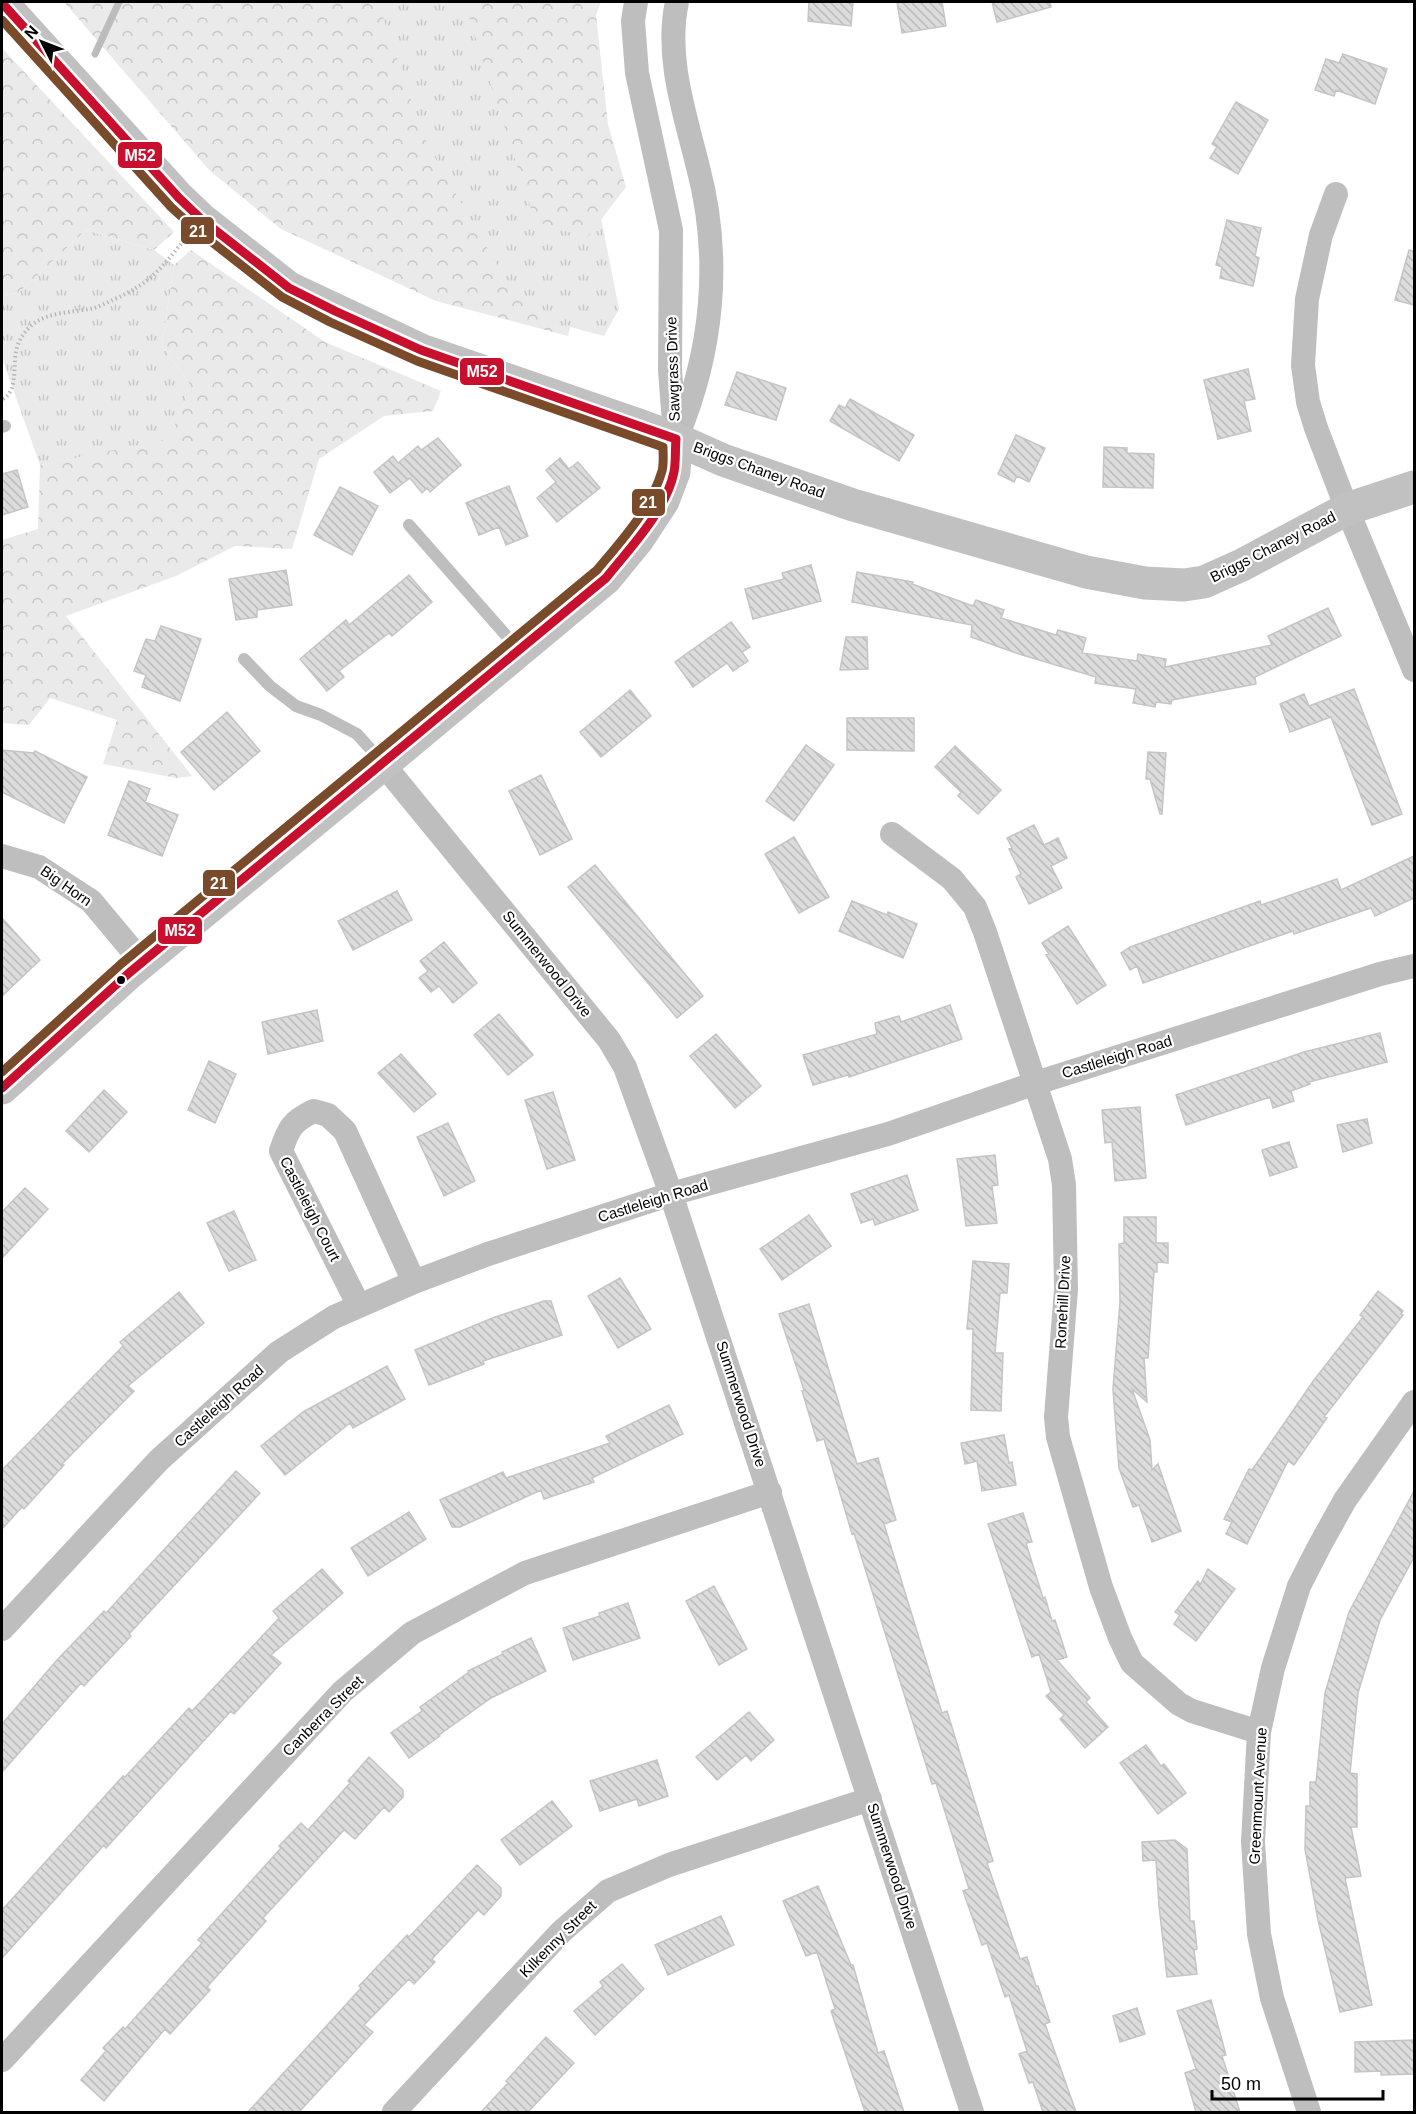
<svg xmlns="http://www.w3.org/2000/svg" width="1416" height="2114" font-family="Arial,sans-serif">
  <defs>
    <pattern id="grass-tufts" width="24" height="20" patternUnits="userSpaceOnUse" patternTransform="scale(1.5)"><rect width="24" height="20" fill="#eaeaea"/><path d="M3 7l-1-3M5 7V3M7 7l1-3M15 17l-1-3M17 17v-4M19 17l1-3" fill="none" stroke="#c7c7c7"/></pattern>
    <pattern id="forest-crowns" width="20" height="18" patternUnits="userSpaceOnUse" patternTransform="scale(1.5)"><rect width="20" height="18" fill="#eaeaea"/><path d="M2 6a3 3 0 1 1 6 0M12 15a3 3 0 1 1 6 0" fill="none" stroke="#c7c7c7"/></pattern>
    <pattern id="building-back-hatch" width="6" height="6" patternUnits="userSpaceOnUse" patternTransform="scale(1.5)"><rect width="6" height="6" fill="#dcdcdc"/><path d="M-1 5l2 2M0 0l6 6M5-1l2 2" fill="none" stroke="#bbb"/></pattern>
  </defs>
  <rect width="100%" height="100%" fill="#fff"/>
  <path fill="url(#grass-tufts)" d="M 281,2 L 576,2 L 586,142 L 619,309 L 604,336 L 570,327 L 568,336 L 555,324 L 492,308 Z
    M 86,230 L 154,250 L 174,265 L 162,346 L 191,386 L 169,440 L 40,465 L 2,358 L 2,295 L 18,293 Z"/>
  <path fill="url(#forest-crowns)" d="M 64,2 L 378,2 L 425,140 L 504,277 L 568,336 L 436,301 L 281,229 L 209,170 Z
    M 464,2 L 601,2 L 596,15 L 608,124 L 626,187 L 587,238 L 535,221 Z
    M 2,48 L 174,232 L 154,250 L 86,230 L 18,293 L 2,295 Z
    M 191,250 L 325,342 L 441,391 L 433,411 L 384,416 L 319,459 L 292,549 L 235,546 L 176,576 L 66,616 L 192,776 L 176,778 L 103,764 L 117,720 L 50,698 L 29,725 L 2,723 L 2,540 L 38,529 L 40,465 L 169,439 L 191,386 L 162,346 L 174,265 Z"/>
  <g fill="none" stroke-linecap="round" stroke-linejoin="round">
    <path stroke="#bcbcbc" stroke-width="7" d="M 95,54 L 119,2"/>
  </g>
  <path fill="url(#building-back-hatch)" stroke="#c5c5c5" stroke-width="1.5" d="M 809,2 L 853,2 L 851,26 L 808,21 Z
    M 897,2 L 942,2 L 946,26 L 902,33 Z
    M 992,2 L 1050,2 L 1051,7 L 997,22 Z
    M 1343,54 L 1387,69 L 1375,104 L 1336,90 L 1334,96 L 1315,90 L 1326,59 L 1339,63 Z
    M 1236,102 L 1268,120 L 1238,174 L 1210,158 L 1217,147 L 1212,144 Z
    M 1227,220 L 1261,228 L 1255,256 L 1259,258 L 1253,286 L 1220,278 L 1222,267 L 1216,265 Z
    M 1409,250 L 1414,251 L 1414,305 L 1395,300 Z
    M 1248,369 L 1255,399 L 1244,401 L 1251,431 L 1218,439 L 1204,380 Z
    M 737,372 L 786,388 L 776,420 L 725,405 Z
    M 850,399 L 914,435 L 899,461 L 830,421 L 839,405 L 845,408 Z
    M 1016,435 L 1045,448 L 1029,482 L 1017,476 L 1014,482 L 998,474 Z
    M 438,438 L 461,465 L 430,492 L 427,488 L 422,493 L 410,478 L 390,493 L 374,472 L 393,456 L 398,463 L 418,446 L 421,450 Z
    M 1104,447 L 1127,448 L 1127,453 L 1154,454 L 1153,488 L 1103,487 Z
    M 560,458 L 569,469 L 578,462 L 600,488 L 557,522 L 537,498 L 556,482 L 546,470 Z
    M 17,470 L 28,507 L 2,515 L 2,474 Z
    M 509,486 L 528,536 L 506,545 L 499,527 L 479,535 L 466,503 Z
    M 340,487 L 378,506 L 352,555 L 314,535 Z
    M 811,565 L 821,601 L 753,619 L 745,589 L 784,579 L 782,573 Z
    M 286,570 L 292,605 L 257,610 L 257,617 L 236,620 L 229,579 Z
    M 857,572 L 913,582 L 912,584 L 973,606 L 976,600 L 1004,610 L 1001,618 L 1056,635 L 1058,630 L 1086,638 L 1082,653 L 1137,661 L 1138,654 L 1166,659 L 1165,667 L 1272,645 L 1268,636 L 1328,608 L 1341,636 L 1255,677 L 1256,684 L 1172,700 L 1171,704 L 1156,702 L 1155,707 L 1133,703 L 1136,689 L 1095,683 L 1096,677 L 1019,654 L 971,637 L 972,625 L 852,602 Z
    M 409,575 L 432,602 L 392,636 L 389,633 L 339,671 L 344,677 L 327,691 L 300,659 L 346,620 L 349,625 Z
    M 731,622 L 750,647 L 742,652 L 748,661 L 733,671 L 727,663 L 693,687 L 675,662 Z
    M 161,626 L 201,639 L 180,701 L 142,687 L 146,675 L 134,671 L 146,639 L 155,641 Z
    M 846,637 L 867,637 L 868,669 L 840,670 Z
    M 1354,689 L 1402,814 L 1372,825 L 1331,717 L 1290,732 L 1280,704 L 1304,694 L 1309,706 Z
    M 630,690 L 651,716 L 601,757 L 580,732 Z
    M 227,712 L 260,751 L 214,790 L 181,752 Z
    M 847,718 L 914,718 L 914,751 L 847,750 Z
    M 806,745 L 834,765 L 794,821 L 766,801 Z
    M 955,746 L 1001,790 L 978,814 L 958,796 L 961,792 L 935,767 Z
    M 2,750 L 34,753 L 35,751 L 87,777 L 64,823 L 2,792 Z
    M 1148,752 L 1166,753 L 1162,814 L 1160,814 L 1150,779 L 1146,779 Z
    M 541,775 L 572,839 L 540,855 L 509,791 Z
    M 129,781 L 150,789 L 145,802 L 178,815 L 162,856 L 108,835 Z
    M 1034,825 L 1044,845 L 1058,838 L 1067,858 L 1051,866 L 1062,888 L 1029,904 L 1016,877 L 1021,874 L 1009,849 L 1012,848 L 1007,838 Z
    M 794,837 L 829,897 L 799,913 L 765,854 Z
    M 1414,856 L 1414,898 L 1375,916 L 1371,908 L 1294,934 L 1293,931 L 1143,983 L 1137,966 L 1130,970 L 1121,953 L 1130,947 L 1260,901 L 1261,905 L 1337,879 L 1341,890 Z
    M 595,865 L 703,996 L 677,1018 L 568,887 Z
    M 397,891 L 412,920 L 353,950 L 338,921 Z
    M 852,901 L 887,915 L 888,912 L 917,924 L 903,958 L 839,931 Z
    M 2,918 L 40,960 L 2,996 Z
    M 1068,926 L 1106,985 L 1077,1004 L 1046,955 L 1049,954 L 1042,943 Z
    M 444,942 L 477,983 L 453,1003 L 439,986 L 431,992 L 419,978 L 428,971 L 420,961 Z
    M 950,1005 L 962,1039 L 849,1077 L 848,1075 L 813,1085 L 803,1055 L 877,1034 L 875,1023 L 899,1016 L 901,1022 Z
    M 317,1010 L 323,1041 L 268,1054 L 262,1022 Z
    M 499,1014 L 533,1055 L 508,1075 L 474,1035 Z
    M 1380,1033 L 1387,1062 L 1309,1082 L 1310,1084 L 1291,1091 L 1294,1101 L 1273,1108 L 1270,1097 L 1186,1125 L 1176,1095 L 1304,1052 Z
    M 716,1034 L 761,1086 L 735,1108 L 690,1056 Z
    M 401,1054 L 436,1094 L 414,1112 L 378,1073 Z
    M 209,1061 L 236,1074 L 215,1123 L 188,1110 Z
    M 104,1090 L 127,1112 L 89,1152 L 66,1131 Z
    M 553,1092 L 575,1160 L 547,1169 L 525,1100 Z
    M 1140,1107 L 1146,1178 L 1115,1181 L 1112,1142 L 1105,1143 L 1102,1110 Z
    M 1367,1119 L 1372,1143 L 1343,1152 L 1337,1125 Z
    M 448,1123 L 475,1181 L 444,1196 L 417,1137 Z
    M 1289,1142 L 1297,1167 L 1270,1176 L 1262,1150 Z
    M 995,1155 L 998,1185 L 992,1186 L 997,1223 L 966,1226 L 957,1159 Z
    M 907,1175 L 918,1210 L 875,1225 L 873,1219 L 861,1223 L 851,1194 Z
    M 25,1188 L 48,1209 L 2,1258 L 2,1212 Z
    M 234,1211 L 256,1260 L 229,1271 L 207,1223 Z
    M 809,1215 L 831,1246 L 782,1280 L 760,1249 Z
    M 1124,1217 L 1156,1217 L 1156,1243 L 1168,1243 L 1168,1263 L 1157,1262 L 1157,1272 L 1154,1272 L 1148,1358 L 1144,1358 L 1147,1402 L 1132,1389 L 1150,1440 L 1152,1470 L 1158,1464 L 1181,1531 L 1152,1542 L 1139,1505 L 1133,1507 L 1119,1468 L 1113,1389 L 1120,1302 L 1119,1244 L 1124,1243 Z
    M 973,1261 L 1009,1264 L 1007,1293 L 1000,1293 L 995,1353 L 1003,1353 L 1001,1411 L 971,1410 L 973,1329 L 967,1329 Z
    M 620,1278 L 651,1329 L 618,1348 L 588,1296 Z
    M 1378,1291 L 1403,1311 L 1401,1314 L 1403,1315 L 1324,1417 L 1327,1418 L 1294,1465 L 1288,1461 L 1247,1544 L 1226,1534 L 1232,1522 L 1224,1519 L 1249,1469 L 1252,1470 L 1314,1380 L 1363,1317 L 1360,1315 Z
    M 179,1292 L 204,1323 L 128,1386 L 134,1391 L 62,1464 L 64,1465 L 24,1509 L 22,1507 L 2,1529 L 2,1470 L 123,1346 L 120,1342 Z
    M 544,1301 L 551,1301 L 562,1335 L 483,1361 L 484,1364 L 429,1385 L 415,1350 L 495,1317 Z
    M 809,1304 L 857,1464 L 878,1458 L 896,1520 L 884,1524 L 942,1713 L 947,1711 L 974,1799 L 993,1861 L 987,1863 L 1020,1959 L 1027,1957 L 1036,1986 L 1038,1986 L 1050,2022 L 1045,2024 L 1076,2112 L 1043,2112 L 1033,2082 L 1029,2083 L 1019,2054 L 1027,2051 L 1009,1995 L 1005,1997 L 987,1943 L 982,1945 L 963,1891 L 969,1889 L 936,1783 L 932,1784 L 854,1533 L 852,1534 L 824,1439 L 817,1441 L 802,1391 L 804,1390 L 779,1314 Z
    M 387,1366 L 405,1399 L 353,1428 L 350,1423 L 285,1475 L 261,1446 L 303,1412 Z
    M 669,1405 L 683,1434 L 592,1478 L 594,1482 L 544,1499 L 541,1490 L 460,1527 L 452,1527 L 440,1500 L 503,1472 L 506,1478 L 610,1443 L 606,1436 Z
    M 1004,1435 L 1009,1463 L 1012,1462 L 1016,1485 L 982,1491 L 977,1461 L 965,1464 L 961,1443 Z
    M 236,1471 L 260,1493 L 129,1634 L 131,1636 L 84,1686 L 81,1683 L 2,1772 L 2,1724 L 57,1660 L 104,1611 L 106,1613 Z
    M 1414,1491 L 1414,1557 L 1380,1620 L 1358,1693 L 1350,1773 L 1357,1774 L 1357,1827 L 1351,1827 L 1361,1876 L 1345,1878 L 1372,2005 L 1340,2012 L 1318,1920 L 1305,1849 L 1306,1806 L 1310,1806 L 1310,1782 L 1316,1782 L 1325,1693 L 1349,1612 Z
    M 409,1512 L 426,1539 L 368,1576 L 351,1548 Z
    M 1023,1513 L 1032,1542 L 1026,1543 L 1043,1598 L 1045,1597 L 1052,1621 L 1055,1620 L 1067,1657 L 1057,1660 L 1090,1698 L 1086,1702 L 1108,1727 L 1085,1748 L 1060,1719 L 1064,1715 L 1046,1696 L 1051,1692 L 1039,1654 L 1032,1657 L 988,1524 Z
    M 322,1569 L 343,1593 L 271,1655 L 281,1663 L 234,1714 L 231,1711 L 106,1848 L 104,1845 L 2,1958 L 2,1910 L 123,1776 L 125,1777 L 189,1708 L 192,1711 L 279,1618 L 273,1611 Z
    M 1208,1569 L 1235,1589 L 1196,1641 L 1174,1624 L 1180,1615 L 1175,1612 L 1198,1581 L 1200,1585 Z
    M 714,1586 L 747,1649 L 719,1665 L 686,1601 Z
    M 628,1603 L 640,1638 L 573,1660 L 563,1628 L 600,1616 L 599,1613 Z
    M 531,1638 L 546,1671 L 491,1698 L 439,1735 L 440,1736 L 409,1758 L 391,1733 L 422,1711 L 420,1707 L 469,1672 L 468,1671 L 503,1654 L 502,1652 Z
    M 749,1712 L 774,1740 L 751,1761 L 746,1755 L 717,1780 L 696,1757 Z
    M 1146,1745 L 1161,1766 L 1164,1764 L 1186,1793 L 1158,1814 L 1120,1763 Z
    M 369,1757 L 403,1790 L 403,1797 L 389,1812 L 384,1807 L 355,1839 L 344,1830 L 263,1918 L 266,1921 L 207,1987 L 210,1990 L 170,2034 L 165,2029 L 104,2101 L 81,2080 L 106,2051 L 103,2048 L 123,2027 L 125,2029 L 202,1943 L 198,1940 L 281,1848 L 279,1846 L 301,1823 L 308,1830 L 350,1783 L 348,1781 Z
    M 657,1760 L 668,1796 L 639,1806 L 637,1799 L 600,1811 L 590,1781 Z
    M 552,1801 L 572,1826 L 520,1865 L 501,1840 Z
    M 1175,1840 L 1187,1849 L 1190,1921 L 1194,1921 L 1197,1949 L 1194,1950 L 1197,1974 L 1167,1977 L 1159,1906 L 1156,1860 L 1143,1861 L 1142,1842 Z
    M 477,1865 L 501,1888 L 501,1896 L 484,1915 L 478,1910 L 432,1959 L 435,1962 L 414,1984 L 409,1979 L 364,2025 L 373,2032 L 299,2112 L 248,2112 L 361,1988 L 359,1986 L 407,1935 L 409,1937 Z
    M 818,1886 L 851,1965 L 853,1965 L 878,2053 L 884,2051 L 904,2112 L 865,2112 L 831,2011 L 835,2009 L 817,1952 L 806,1956 L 783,1901 Z
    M 721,1916 L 734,1945 L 668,1975 L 655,1945 Z
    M 622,1964 L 644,1989 L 595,2035 L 574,2011 L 603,1986 L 600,1982 Z
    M 1211,2000 L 1226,2055 L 1222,2056 L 1240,2112 L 1196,2112 L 1185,2073 L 1196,2069 L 1177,2011 Z
    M 1137,2008 L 1145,2034 L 1120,2042 L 1113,2016 Z
    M 546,2037 L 574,2063 L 528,2112 L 481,2112 L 508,2083 L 506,2081 Z
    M 1414,2040 L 1414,2074 L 1381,2075 L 1381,2071 L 1355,2072 L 1355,2042 Z"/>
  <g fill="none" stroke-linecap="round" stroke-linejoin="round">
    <path stroke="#b8b8b8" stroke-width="4" stroke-dasharray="1.5 3" stroke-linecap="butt" d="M 3,399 C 19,390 12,363 17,347 C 20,338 25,331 32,325 C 48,311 74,313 94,308 C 101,306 108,302 115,299 C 150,283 161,269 184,240"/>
    <path stroke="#bebebe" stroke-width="12" d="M 2,427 L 5,426
      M 409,525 L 518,649
      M 244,659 L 270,686 L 296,706 L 321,715 L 357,734 L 383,763"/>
    <path stroke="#bebebe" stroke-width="24" d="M 636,2 L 633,21 L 637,73 L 671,230 L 670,370 L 675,436
      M 1336,194 L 1321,235 L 1307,299 L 1303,365 L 1308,402 L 1316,428 L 1347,509 L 1414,670
      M 676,439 C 713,352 722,258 698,167 C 685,114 665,57 677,2
      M 383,764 L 609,1040 L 625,1067 L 671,1194 L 972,2112
      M 892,834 L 952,879 L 975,907 L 985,932 L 1060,1159 L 1064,1185 L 1066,1289 L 1056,1417 L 1058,1437 L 1101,1587 L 1120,1638 L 1132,1663 L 1179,1704 L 1192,1711 L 1259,1732
      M 2,856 L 39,867 L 91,901 L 142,962
      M 359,1306 L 281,1151 C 288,1129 292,1121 314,1111 L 328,1115 L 345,1131 L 414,1282
      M 2,1629 L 159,1460 L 279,1352 L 334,1317 L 414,1282 L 488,1254 L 671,1194 L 888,1134 L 1036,1083 L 1380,974 L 1414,966
      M 2,2060 L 342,1692 L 412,1633 L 525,1573 L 770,1492
      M 394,2112 L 561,1932 L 608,1891 L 669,1865 L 870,1799
      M 1309,2112 L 1272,1998 L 1259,1934 L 1253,1842 L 1259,1732 L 1273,1668 L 1299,1586 L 1320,1545 L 1345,1500 L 1414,1402"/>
    <path stroke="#c1c1c1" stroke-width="33" d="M 2,3 L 179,198 L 201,219 L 289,288 L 421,350 L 636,424 L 676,439 L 723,460 L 853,505 L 1086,572 L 1145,583 L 1184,585 L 1204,582 L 1242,565 L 1347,509 L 1414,487
      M 2,1088 L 129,973 L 383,764 L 606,578 L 638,539 L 663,501 L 674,472 L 676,439"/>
    <defs>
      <path id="bus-1" d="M 2,3 L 179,198 L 201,219 L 289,288 L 335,311 L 421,350 L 676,439
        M 2,1088 L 129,973 L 606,578 C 630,548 666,511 674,472 C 676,462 675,450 676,439"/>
      <path id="bus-2" d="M 2,20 L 171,207 L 194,228 L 282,297 L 330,322 L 417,361 L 663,447 C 663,455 664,464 662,471 C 651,509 622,540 597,570 L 121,964 L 2,1072"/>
    </defs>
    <use href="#bus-1" stroke="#fff" stroke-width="14"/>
    <use href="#bus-2" stroke="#fff" stroke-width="14"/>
    <use href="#bus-1" stroke="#c8102e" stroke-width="9"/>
    <use href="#bus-2" stroke="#7a4b2a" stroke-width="9"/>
  </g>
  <circle fill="#000" stroke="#fff" stroke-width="2" cx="121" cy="980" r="5"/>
  <g text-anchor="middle" stroke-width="4.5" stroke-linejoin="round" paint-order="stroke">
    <g font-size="15" fill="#000" stroke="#fff">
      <text transform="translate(673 369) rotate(-92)" y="5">Sawgrass Drive</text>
      <text transform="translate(759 470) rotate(20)" y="5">Briggs Chaney Road</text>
      <text transform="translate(1273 547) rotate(-27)" y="5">Briggs Chaney Road</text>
      <text transform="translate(66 886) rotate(35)" y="5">Big Horn</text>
      <text transform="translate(547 964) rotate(51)" y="5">Summerwood Drive</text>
      <text transform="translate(1117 1057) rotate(-17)" y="5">Castleleigh Road</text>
      <text transform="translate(653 1201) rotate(-17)" y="5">Castleleigh Road</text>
      <text transform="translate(310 1209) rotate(63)" y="5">Castleleigh Court</text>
      <text transform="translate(1063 1302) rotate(-87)" y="5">Ronehill Drive</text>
      <text transform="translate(741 1404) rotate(72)" y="5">Summerwood Drive</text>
      <text transform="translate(219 1406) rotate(-42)" y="5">Castleleigh Road</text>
      <text transform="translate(323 1716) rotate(-45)" y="5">Canberra Street</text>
      <text transform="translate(1258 1796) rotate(-87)" y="5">Greenmount Avenue</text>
      <text transform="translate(892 1866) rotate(72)" y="5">Summerwood Drive</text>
      <text transform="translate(558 1939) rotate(-45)" y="5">Kilkenny Street</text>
    </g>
  </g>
  <g stroke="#fff" stroke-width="2">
    <rect x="117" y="141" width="46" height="28" rx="6" fill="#c8102e"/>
    <rect x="180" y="216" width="35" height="29" rx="6" fill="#7a4b2a"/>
    <rect x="459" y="357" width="46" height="29" rx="6" fill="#c8102e"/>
    <rect x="631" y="488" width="35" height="29" rx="6" fill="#7a4b2a"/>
    <rect x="202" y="869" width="34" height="28" rx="6" fill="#7a4b2a"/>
    <rect x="157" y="916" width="46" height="29" rx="6" fill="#c8102e"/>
  </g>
  <g font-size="16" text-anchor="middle" font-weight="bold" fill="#fff">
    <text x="140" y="161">M52</text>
    <text x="198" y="237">21</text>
    <text x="482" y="377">M52</text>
    <text x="648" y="508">21</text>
    <text x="219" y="889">21</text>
    <text x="180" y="936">M52</text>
  </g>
  <rect width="1416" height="2114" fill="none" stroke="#000000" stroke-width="6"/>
  <g transform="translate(42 42) rotate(312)" stroke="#ffffff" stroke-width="4.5" paint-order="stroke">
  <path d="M0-4.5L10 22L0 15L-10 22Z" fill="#000000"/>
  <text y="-9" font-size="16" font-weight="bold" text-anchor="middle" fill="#000000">N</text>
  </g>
  <path d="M1212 2090v9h171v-9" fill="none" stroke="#000000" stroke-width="3"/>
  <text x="1221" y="2090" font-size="18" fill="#000000" stroke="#ffffff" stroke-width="4.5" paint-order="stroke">50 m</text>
</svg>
